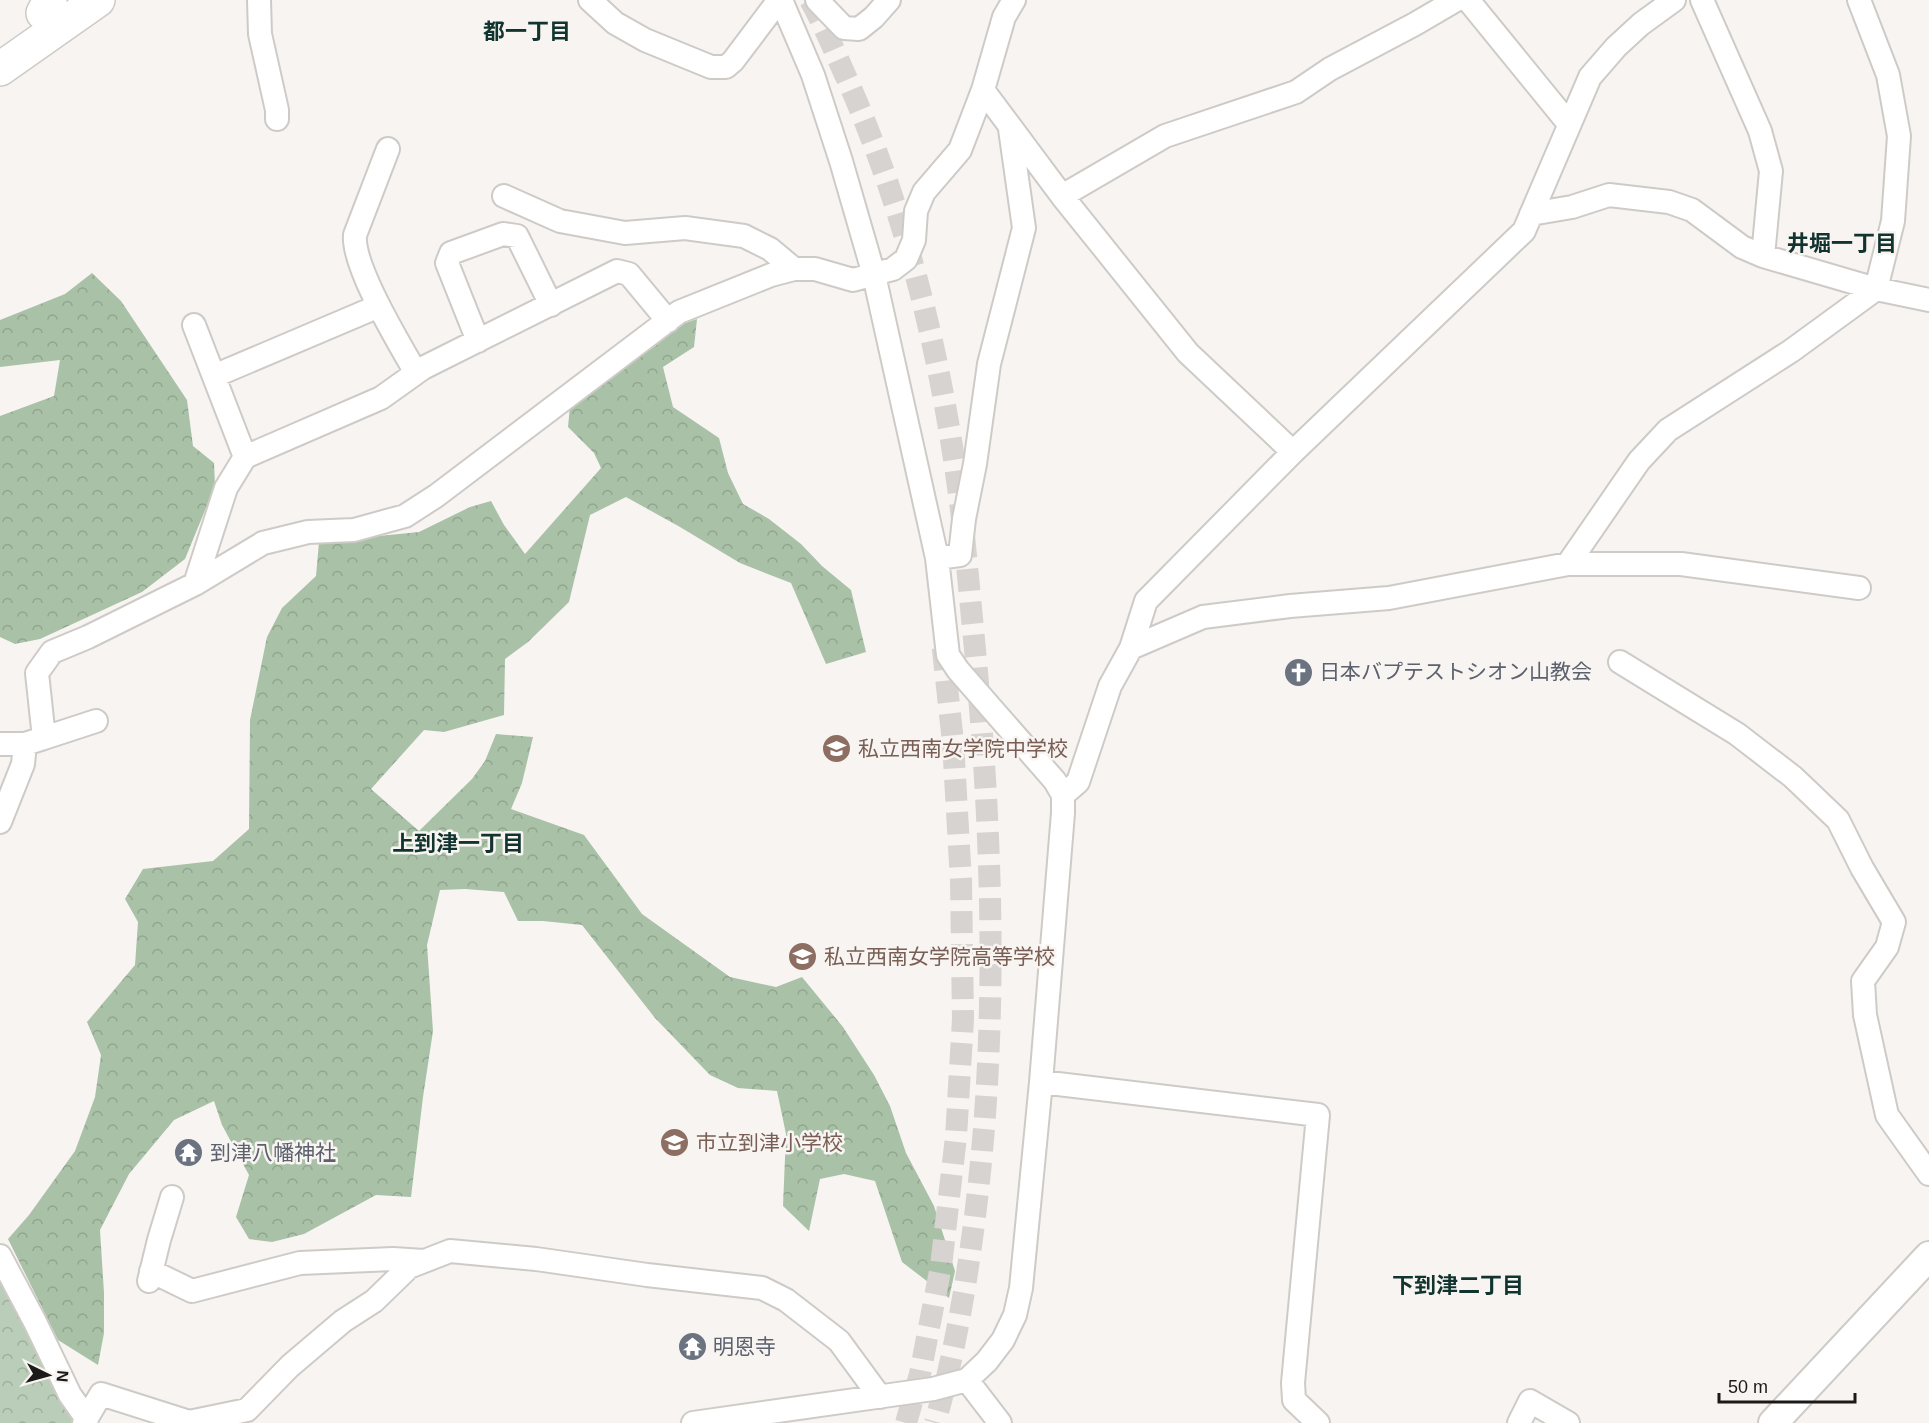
<svg xmlns="http://www.w3.org/2000/svg" width="1929" height="1423" font-family="Helvetica,'Noto Sans JP',sans-serif">
  <defs>
    <pattern id="forest-crowns" width="20" height="18" patternUnits="userSpaceOnUse" patternTransform="scale(1.5)"><rect width="20" height="18" fill="#a9c1a7"/><path d="M2 6a3 3 0 1 1 6 0M12 15a3 3 0 1 1 6 0" fill="none" stroke="#91a58f"/></pattern>
    <pattern id="park-crowns" width="20" height="18" patternUnits="userSpaceOnUse" patternTransform="scale(1.5)"><rect width="20" height="18" fill="#bacdb8"/><path d="M2 6a3 3 0 1 1 6 0M12 15a3 3 0 1 1 6 0" fill="none" stroke="#9faf9d"/></pattern>
  </defs>
  <rect width="100%" height="100%" fill="#f8f4f1"/>
  <path fill="url(#forest-crowns)" d="M 92,273 L 121,301 L 187,400 L 193,446 L 214,463 L 215,486 L 185,559 L 142,592 L 40,639 L 15,644 L 0,637 L 0,416 L 54,396 L 60,360 L 0,367 L 0,320 L 65,294 Z
    M 697,319 L 694,347 L 663,367 L 673,407 L 719,438 L 728,473 L 743,504 L 769,519 L 801,544 L 822,566 L 851,590 L 866,652 L 826,664 L 791,583 L 740,563 L 680,527 L 626,497 L 590,515 L 569,602 L 528,642 L 505,659 L 504,715 L 444,732 L 424,730 L 371,789 L 419,831 L 472,779 L 485,761 L 496,734 L 533,737 L 522,783 L 511,809 L 584,835 L 642,914 L 730,977 L 776,987 L 802,977 L 843,1027 L 874,1075 L 890,1106 L 906,1153 L 934,1206 L 955,1271 L 949,1298 L 902,1262 L 875,1181 L 844,1174 L 820,1179 L 809,1231 L 783,1206 L 786,1134 L 777,1091 L 738,1088 L 710,1075 L 655,1018 L 582,925 L 543,921 L 518,921 L 504,892 L 465,889 L 440,890 L 427,945 L 433,1031 L 423,1097 L 411,1197 L 376,1195 L 304,1234 L 272,1242 L 249,1239 L 236,1217 L 249,1175 L 222,1125 L 214,1101 L 174,1120 L 129,1174 L 100,1230 L 104,1293 L 104,1333 L 98,1365 L 58,1340 L 8,1239 L 29,1215 L 75,1151 L 95,1097 L 101,1055 L 87,1022 L 135,965 L 138,922 L 125,899 L 143,869 L 213,861 L 249,829 L 250,720 L 267,637 L 282,608 L 316,576 L 319,542 L 419,532 L 470,507 L 491,501 L 504,525 L 525,554 L 601,468 L 594,453 L 568,427 L 570,406 L 671,328 Z"/>
  <path fill="url(#park-crowns)" d="M 0,1271 L 73,1417 L 73,1423 L 0,1423 Z"/>
  <g fill="none" stroke-linecap="round" stroke-linejoin="round">
    <path stroke="#d7d3d0" stroke-width="22" stroke-dasharray="22 11" stroke-linecap="butt" d="M 810,0 C 824,25 835,53 847,79 C 904,208 939,347 958,487 C 965,537 969,589 974,639 C 992,829 999,1019 976,1208 C 967,1281 955,1353 935,1423
      M 906,1423 L 920,1374 L 941,1266 L 956,1137 L 963,1019 L 961,881 L 953,742 L 942,641"/>
    <defs>
      <path id="minor" d="M 259,0 L 260,34 L 277,110 L 277,119
        M 590,0 L 615,23 L 645,40 L 711,67 L 726,67 L 733,61 L 779,0
        M 817,0 L 844,28 L 859,29 L 874,17 L 889,0
        M 1468,0 L 1569,124
        M 1702,0 L 1760,131 L 1771,171 L 1763,256
        M 983,90 L 1062,196 L 1188,353 L 1293,452
        M 388,149 L 355,235 C 352,266 399,343 416,373
        M 504,196 L 560,221 L 625,233 L 685,228 L 744,236 L 770,249 L 794,269
        M 1062,196 L 1165,136 L 1296,92 L 1330,69 L 1415,24 L 1456,0
        M 1531,214 L 1572,207 L 1609,195 L 1669,202 L 1692,210 L 1742,247 L 1763,256 L 1876,289 L 1929,300
        M 194,325 L 245,457
        M 478,341 L 447,263 L 451,253 L 503,234 L 517,236 L 551,305
        M 214,376 L 379,306
        M 937,558 L 960,555 L 964,519 L 975,464 L 989,364 L 1024,228 L 1010,129
        M 1568,564 L 1639,461 L 1668,430 L 1791,351 L 1876,289 L 1893,221 L 1899,136 L 1888,75 L 1859,0
        M 195,584 L 226,488 L 245,457 L 381,398 L 423,368 L 617,271 L 629,274 L 668,321
        M 1131,648 L 1203,617 L 1290,606 L 1389,598 L 1568,564 L 1681,564 L 1859,588
        M 1620,662 L 1737,734 L 1793,777 L 1838,820 L 1862,868 L 1894,922 L 1887,947 L 1863,981 L 1865,1015 L 1887,1115 L 1929,1174
        M 44,738 L 96,721
        M 0,744 L 25,744 L 44,738 L 37,673 L 52,652 L 88,637 L 195,584 L 263,543 L 308,532 L 354,530 L 405,516 L 436,496 L 679,312 L 771,275 L 794,269 L 815,269 L 853,280 L 893,269 L 906,259 L 914,240 L 916,211 L 924,192 L 960,150 L 983,90 L 1004,17 L 1014,0
        M 1063,795 L 1078,782 L 1110,686 L 1131,648 L 1146,601 L 1293,452 L 1524,231 L 1590,77 L 1616,47 L 1641,24 L 1674,0
        M 0,822 L 23,764 L 25,744
        M 1041,1082 L 1318,1115 L 1293,1383 L 1294,1400 L 1318,1423
        M 0,1256 L 35,1322 L 70,1395 L 87,1419
        M 151,1271 L 192,1291 L 300,1263 L 393,1259 L 424,1261
        M 149,1281 L 159,1240 L 172,1197
        M 967,1380 L 1000,1423
        M 84,1423 L 101,1394 L 189,1422 L 247,1410 L 290,1366 L 343,1321 L 374,1301 L 409,1267 L 450,1251 L 536,1259 L 647,1275 L 762,1288 L 786,1300 L 839,1341 L 880,1397
        M 693,1423 L 933,1389 L 967,1380 L 987,1361 L 1003,1340 L 1015,1315 L 1021,1288 L 1041,1082 L 1063,813 L 1063,795 L 1055,781 L 958,670 L 948,655 L 937,558 L 874,275 L 841,161 L 813,75 L 781,0
        M 1519,1423 L 1530,1401 L 1568,1423"/>
      <path id="major" d="M 1773,1423 L 1929,1256"/>
      <path id="highway" d="M 43,13 L 50,0
        M 0,69 L 98,0"/>
    </defs>
    <use href="#minor" stroke="#cecbc7" stroke-width="26"/>
    <use href="#major" stroke="#cecbc7" stroke-width="32"/>
    <use href="#highway" stroke="#cecbc7" stroke-width="36"/>
    <use href="#minor" stroke="#fff" stroke-width="22"/>
    <use href="#major" stroke="#fff" stroke-width="28"/>
    <use href="#highway" stroke="#fff" stroke-width="33"/>
  </g>
  <defs>
    <symbol id="church-disc" viewBox="-11 -11 22 22"><circle r="9.5" fill="#6b7280" stroke="#f8f4f1"/><path d="M-1.2-6h2.4v3.5h3.3v2.4h-3.3V6h-2.4V-.1h-3.3v-2.4h3.3Z" fill="#fff"/></symbol>
    <symbol id="school-disc" viewBox="-11 -11 22 22"><circle r="9.5" fill="#8d6e63" stroke="#f8f4f1"/><path d="M0-5L7-2L0 1L-7-2ZM-4 1L0 2.5L4 1V4Q0 6-4 4Z" fill="#fff"/></symbol>
    <symbol id="temple-disc" viewBox="-11 -11 22 22"><circle r="9.5" fill="#6b7280" stroke="#f8f4f1"/><path d="M0-6L5-2H3V0L6.5 2.5H4V6H1.5V3h-3V6H-4V2.5H-6.5L-3 0V-2H-5Z" fill="#fff"/></symbol>
  </defs>
  <g fill-rule="evenodd">
    <use href="#church-disc" x="1282" y="656" width="33" height="33"/>
    <use href="#school-disc" x="820" y="732" width="33" height="33"/>
    <use href="#school-disc" x="786" y="940" width="33" height="33"/>
    <use href="#school-disc" x="658" y="1126" width="33" height="33"/>
    <use href="#temple-disc" x="172" y="1136" width="33" height="33"/>
    <use href="#temple-disc" x="676" y="1330" width="33" height="33"/>
  </g>
  <g text-anchor="middle" stroke-width="5" stroke-linejoin="round" paint-order="stroke">
    <g font-size="21" fill="#5b616d" stroke="#f8f4f1" text-anchor="start">
      <text x="1319" y="679">日本バプテストシオン山教会</text>
      <text x="210" y="1160">到津八幡神社</text>
      <text x="713" y="1354">明恩寺</text>
    </g>
    <g font-size="21" fill="#785e54" stroke="#f8f4f1" text-anchor="start">
      <text x="858" y="756">私立西南女学院中学校</text>
      <text x="824" y="964">私立西南女学院高等学校</text>
      <text x="696" y="1150">市立到津小学校</text>
    </g>
    <g font-size="22" font-weight="bold" fill="#12342f" stroke="#f8f4f1">
      <text x="527" y="39">都一丁目</text>
      <text x="1842" y="251">井堀一丁目</text>
      <text x="458" y="851">上到津一丁目</text>
      <text x="1458" y="1293">下到津二丁目</text>
    </g>
  </g>
  <g transform="translate(48 1375) rotate(95)" stroke="#f8f4f1" stroke-width="4.5" paint-order="stroke">
  <path d="M0-4.5L10 22L0 15L-10 22Z" fill="#1b1a18"/>
  <text y="-9" font-size="16" font-weight="bold" text-anchor="middle" fill="#1b1a18">N</text>
  </g>
  <path d="M1719 1393v9h136v-9" fill="none" stroke="#1b1a18" stroke-width="3"/>
  <text x="1728" y="1393" font-size="18" fill="#1b1a18" stroke="#f8f4f1" stroke-width="4.5" paint-order="stroke">50 m</text>
</svg>
